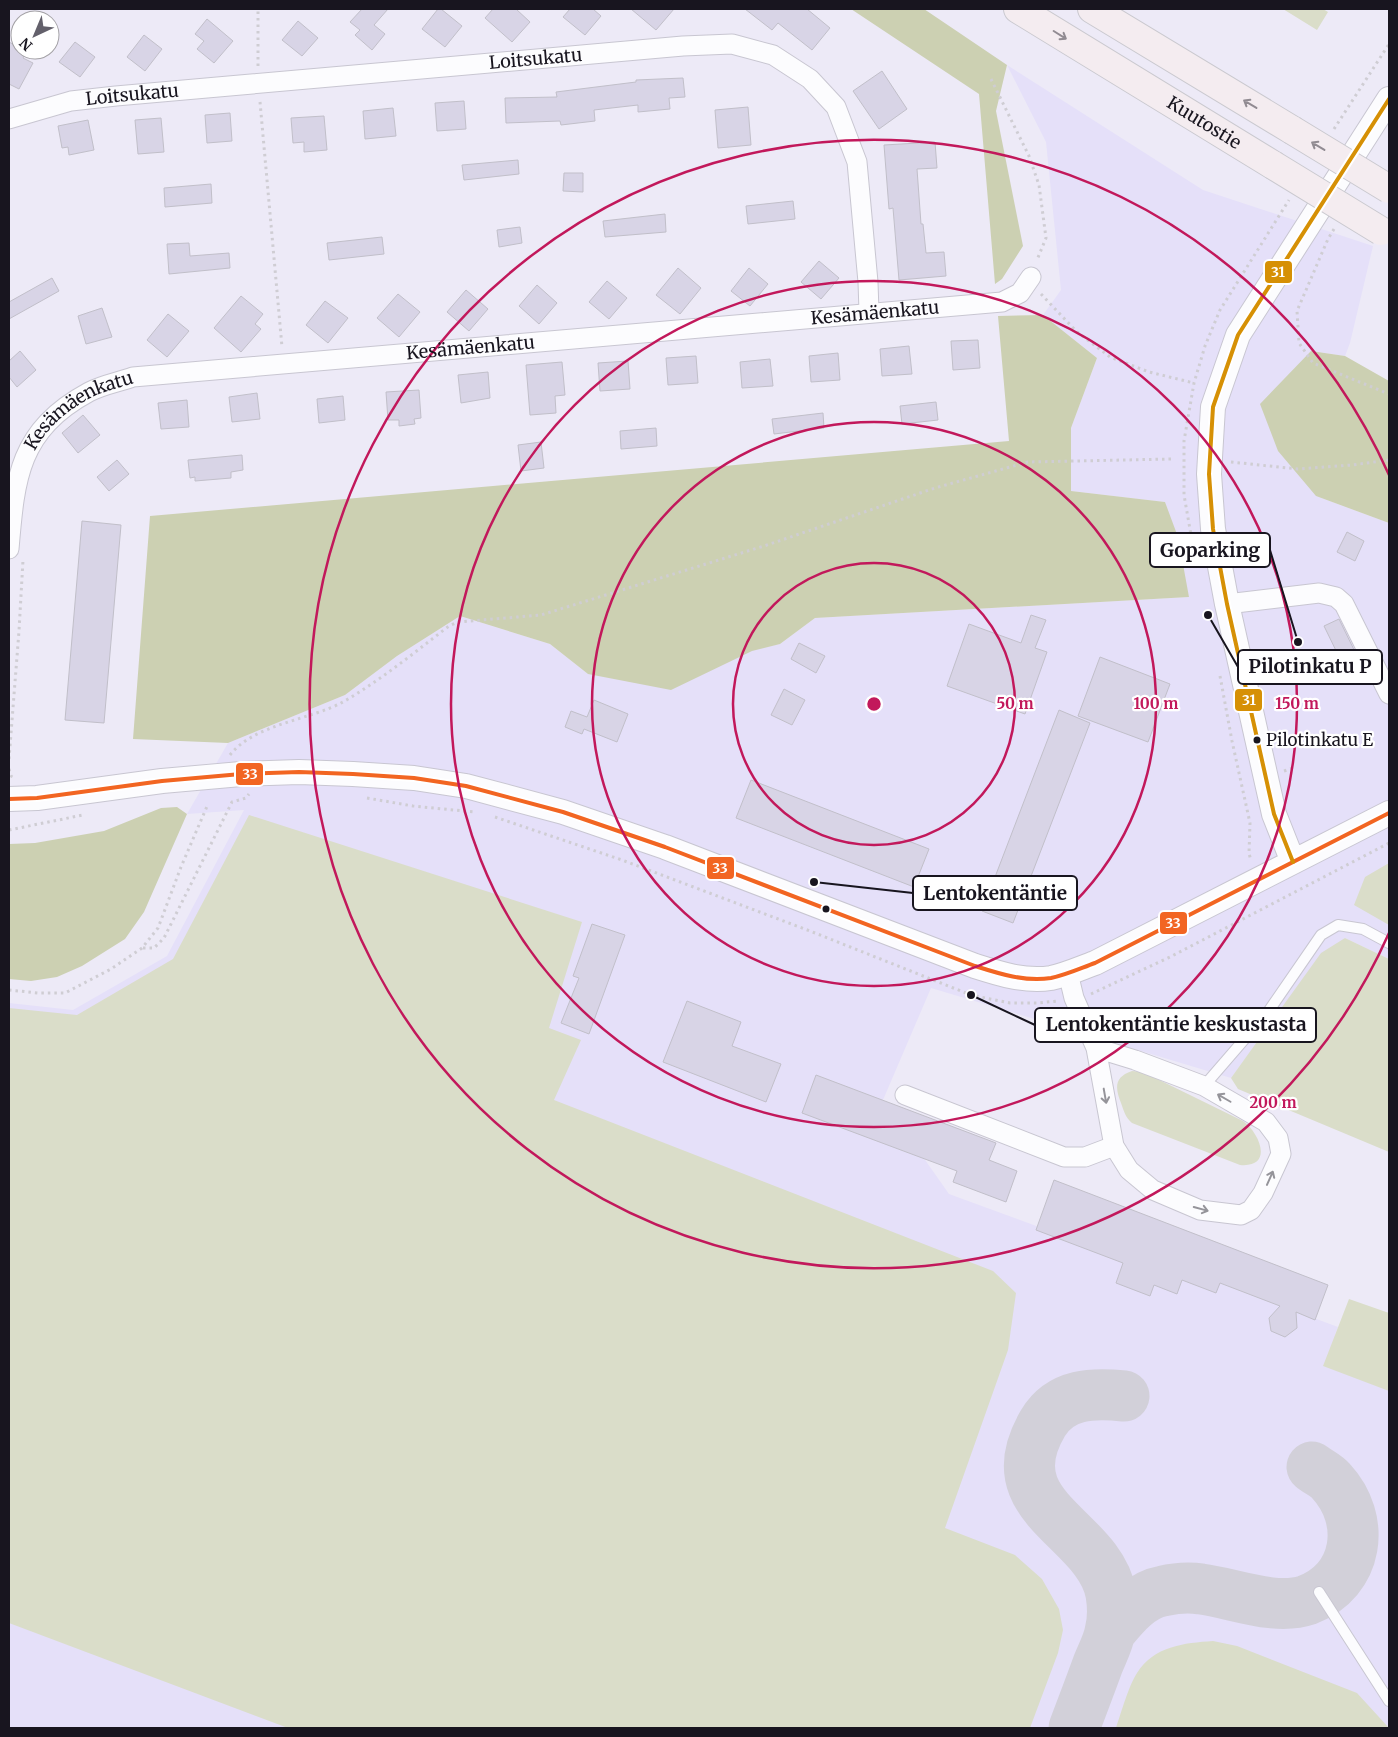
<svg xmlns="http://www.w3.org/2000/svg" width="1398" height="1737" font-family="Merriweather,serif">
  <rect width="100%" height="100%" fill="#edeaf7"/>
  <path fill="#e5e0f9" d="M 1007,65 L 1203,190 L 1373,246 L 1350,343 L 1345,356 L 1311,351 L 1316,496 L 1389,523 L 1389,959 L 1345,938 L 1273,1022 L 1231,1078 L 931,988 L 883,1100 L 949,1194 L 1216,1292 L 1220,1283 L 1338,1327 L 1335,1335 L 1389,1355 L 1389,1728 L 9,1728 L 9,1003 L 73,1010 L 167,956 L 244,810 L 187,814 L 228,743 L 345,695 L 397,656 L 460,616 L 550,644 L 588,674 L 752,650 L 780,644 L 815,618 L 1189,597 L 1165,502 L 1071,491 L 1071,428 L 1097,358 L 1043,315 L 1061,290 L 1046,142 Z"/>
  <path fill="#daddc9" d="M 1283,9 L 1323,9 L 1328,12 L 1317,30 Z
    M 249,815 L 582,922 L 549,1028 L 581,1040 L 554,1100 L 993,1271 L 1016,1293 L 1008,1350 L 945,1528 L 1015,1555 L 1042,1579 L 1059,1609 L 1063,1630 L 1058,1653 L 1030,1728 L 288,1728 L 9,1623 L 9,1008 L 77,1015 L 173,959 Z
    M 1389,863 L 1389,925 L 1354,905 L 1365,877 Z
    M 1345,938 L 1389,959 L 1389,1152 L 1238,1089 L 1231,1078 L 1321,953 Z
    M 1132,1071 L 1143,1072 L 1243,1121 C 1260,1133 1274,1168 1240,1165 L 1132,1123 C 1125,1117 1124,1111 1121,1103 C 1115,1088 1114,1077 1132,1071 Z
    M 1349,1299 L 1389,1313 L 1389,1391 L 1323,1366 Z
    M 1213,1641 L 1237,1646 L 1357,1693 L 1389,1728 L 1116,1728 C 1121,1713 1129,1685 1137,1673 C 1154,1646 1184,1643 1213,1641 Z"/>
  <path fill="#ccd0b2" d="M 851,9 L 924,9 L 1007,65 L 996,111 L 1023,246 L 1002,279 L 995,284 L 979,94 Z
    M 1043,315 L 1097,358 L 1071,428 L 1071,491 L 1165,502 L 1178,537 L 1189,597 L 815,618 L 780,644 L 752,651 L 671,690 L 588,674 L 550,644 L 460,616 L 397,656 L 345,695 L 228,743 L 133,739 L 150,516 L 1009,441 L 998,316 Z
    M 1311,351 L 1345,356 L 1389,381 L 1389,523 L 1316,496 L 1278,451 L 1260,404 Z
    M 177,807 L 187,814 L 144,912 L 125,939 L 82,966 L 57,977 L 31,981 L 9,979 L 9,844 L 35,843 L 104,831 L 161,808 Z"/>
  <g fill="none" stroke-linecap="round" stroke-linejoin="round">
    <path stroke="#d2d0d9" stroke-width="51" d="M 1110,1632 C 1124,1615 1140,1595 1163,1591 C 1176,1588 1189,1587 1201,1589 C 1233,1593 1275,1611 1307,1600 C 1359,1580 1367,1520 1331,1481 C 1326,1475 1318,1472 1312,1467
      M 1074,1728 C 1082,1707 1090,1686 1098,1664 C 1102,1654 1108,1643 1110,1632 C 1113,1620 1113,1606 1111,1594 C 1099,1527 992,1509 1043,1423 C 1061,1393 1093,1393 1124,1396"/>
  </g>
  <path fill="#d8d4e6" stroke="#c1bfc9" d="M 362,9 L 388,9 L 374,25 L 385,34 L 372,50 L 355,35 L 360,30 L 350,22 Z
    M 438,9 L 441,9 L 462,26 L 445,47 L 422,29 Z
    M 493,9 L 516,9 L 530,22 L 512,42 L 485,18 Z
    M 570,9 L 593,9 L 601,16 L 585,35 L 563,17 Z
    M 631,9 L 674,9 L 656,30 Z
    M 745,9 L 807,9 L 830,28 L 812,50 L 778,23 L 772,30 Z
    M 207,19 L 233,41 L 214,63 L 197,49 L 204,41 L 195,34 Z
    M 298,21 L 318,38 L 302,56 L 282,40 Z
    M 144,35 L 162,49 L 145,71 L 127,57 Z
    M 9,42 L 20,48 L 20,50 L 27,51 L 23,58 L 33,63 L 19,89 L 9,84 L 9,86 Z
    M 75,42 L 95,57 L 80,77 L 59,62 Z
    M 882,71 L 907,109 L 879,129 L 853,91 Z
    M 683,78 L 685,97 L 669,98 L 670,109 L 638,112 L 638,105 L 594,110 L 595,121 L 561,125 L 560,121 L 506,123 L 505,98 L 557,97 L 556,92 L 636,82 L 636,80 Z
    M 464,101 L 466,129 L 437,131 L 435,103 Z
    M 748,107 L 751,145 L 718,148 L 715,110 Z
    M 393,108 L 396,136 L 365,139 L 363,111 Z
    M 230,113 L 232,141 L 207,143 L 205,115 Z
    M 324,116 L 327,150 L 304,152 L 304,142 L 293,143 L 291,118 Z
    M 161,118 L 164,152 L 138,154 L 135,120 Z
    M 88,120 L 94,150 L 69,155 L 68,147 L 62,148 L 58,126 Z
    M 935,142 L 937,168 L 917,169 L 921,224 L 923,224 L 926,253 L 944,252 L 946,276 L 899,280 L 893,208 L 889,209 L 884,145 Z
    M 518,160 L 519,174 L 464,180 L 462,165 Z
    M 564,173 L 583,173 L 583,192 L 563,191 Z
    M 211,184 L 212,203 L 165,207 L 164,188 Z
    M 793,201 L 795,219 L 748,224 L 746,206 Z
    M 665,214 L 666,232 L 605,237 L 603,221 Z
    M 520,227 L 522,243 L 499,247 L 497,230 Z
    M 382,237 L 384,254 L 329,260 L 327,243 Z
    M 189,243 L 190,256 L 229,253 L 230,268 L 169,274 L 167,244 Z
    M 819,261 L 839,278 L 821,299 L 801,282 Z
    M 678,268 L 701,288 L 680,314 L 656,295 Z
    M 749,268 L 768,284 L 750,306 L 731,291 Z
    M 52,278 L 59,291 L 9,319 L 9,302 Z
    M 607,281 L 627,298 L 609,319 L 589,302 Z
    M 537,285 L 557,303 L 539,324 L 519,306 Z
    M 466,290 L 488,309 L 469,331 L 447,312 Z
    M 398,294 L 420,312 L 399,337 L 377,318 Z
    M 241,296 L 263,314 L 255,324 L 261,329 L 241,352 L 214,328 Z
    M 325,301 L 348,318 L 328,343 L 306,325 Z
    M 102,308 L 112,337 L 86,344 L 78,316 Z
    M 168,314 L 189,331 L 167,357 L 147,340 Z
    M 978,340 L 980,368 L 953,370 L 951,341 Z
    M 909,346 L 912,374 L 882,376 L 880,349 Z
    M 20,351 L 36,370 L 17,387 L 9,377 L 9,361 Z
    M 838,353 L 840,380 L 811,382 L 809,356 Z
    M 696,356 L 698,383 L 668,385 L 666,358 Z
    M 770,359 L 773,386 L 742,388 L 740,362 Z
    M 628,361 L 630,389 L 600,391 L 598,363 Z
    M 562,362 L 565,395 L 555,396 L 556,413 L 530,415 L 526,365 Z
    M 488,372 L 490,398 L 461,403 L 458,375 Z
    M 419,390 L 421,418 L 414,419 L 415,424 L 399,426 L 399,420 L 388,420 L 386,392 Z
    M 257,393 L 260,419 L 232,422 L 229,397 Z
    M 343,396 L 345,420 L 319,423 L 317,399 Z
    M 187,400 L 189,427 L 161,429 L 158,403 Z
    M 936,402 L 938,420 L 902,424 L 900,406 Z
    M 823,413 L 824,428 L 774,434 L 772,419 Z
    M 83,415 L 100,435 L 78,453 L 62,433 Z
    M 656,428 L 657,446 L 621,449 L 620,431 Z
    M 541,442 L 544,468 L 521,471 L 518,445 Z
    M 242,455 L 243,470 L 231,472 L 231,478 L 195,481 L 195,477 L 190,478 L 188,460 Z
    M 117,460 L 129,474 L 109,491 L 97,477 Z
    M 82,521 L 121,525 L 104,723 L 65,720 Z
    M 1347,532 L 1364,541 L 1355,561 L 1337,552 Z
    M 1031,615 L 1046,620 L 1035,648 L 1047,652 L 1025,714 L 947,686 L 969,624 L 1021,643 Z
    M 1339,619 L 1359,660 L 1344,667 L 1324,626 Z
    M 799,643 L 825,656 L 816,673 L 791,659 Z
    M 1100,657 L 1170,684 L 1148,742 L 1078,716 Z
    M 784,689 L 805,700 L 792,725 L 771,715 Z
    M 594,700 L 628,714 L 617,742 L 584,729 L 582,734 L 565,727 L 571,711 L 587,717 Z
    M 1059,710 L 1090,723 L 1013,923 L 982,911 Z
    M 751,780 L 929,849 L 914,887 L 736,818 Z
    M 592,924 L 625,935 L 589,1034 L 561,1023 L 579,978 L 573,976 Z
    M 687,1001 L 741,1022 L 732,1046 L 781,1064 L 766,1102 L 663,1062 Z
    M 816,1075 L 996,1143 L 989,1160 L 1017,1171 L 1006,1202 L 953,1182 L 957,1171 L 802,1113 Z
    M 1054,1180 L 1328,1285 L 1315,1320 L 1296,1312 L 1297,1328 L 1285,1337 L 1271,1331 L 1269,1318 L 1280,1306 L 1220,1283 L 1216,1293 L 1182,1280 L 1177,1294 L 1154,1285 L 1150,1296 L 1116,1283 L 1123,1263 L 1036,1230 Z"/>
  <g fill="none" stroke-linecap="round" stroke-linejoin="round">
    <defs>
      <path id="service" d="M 1204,1086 L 1268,1012 L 1321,935 L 1338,925 L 1363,929 L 1389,943
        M 1319,1592 L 1389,1701"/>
      <g id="minor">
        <path id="s1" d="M 9,119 L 71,101 L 116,96 L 683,46 L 732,44 L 773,55 L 810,79 L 836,107 L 857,162 L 868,282 L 869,312"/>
        <path id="s2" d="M 9,549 C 15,477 19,430 89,392 C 102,385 119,382 133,377 L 1002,302 L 1020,293 L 1031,277"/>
        <path d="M 1227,604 L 1319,593 L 1336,597 L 1344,604 L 1389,694"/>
        <path d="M 1068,973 L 1074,998 L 1096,1048 L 1114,1146 L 1129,1170 L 1153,1190 L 1200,1210 L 1241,1215 L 1251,1210 L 1263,1193 L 1281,1154 L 1278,1138 L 1266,1122 L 1204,1086 L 1135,1060 L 1096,1048"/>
        <path d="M 905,1095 L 1064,1157 L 1085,1157 L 1114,1146"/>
      </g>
      <path id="tertiary" d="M 9,799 L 37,798 L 162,781 L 241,774 L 299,772 L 353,774 L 414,778 L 466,786 L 563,812 L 665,847 L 975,966 C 1000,974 1025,982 1051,978 C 1066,975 1081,968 1095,963 L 1389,813
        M 1293,862 L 1274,814 L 1227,604 L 1213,529 L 1209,474 L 1213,407 L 1238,335 L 1389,99"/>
      <g id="trunk">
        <path id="s3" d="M 1018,9 L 1273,165"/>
        <path d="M 1092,9 L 1292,130"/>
      </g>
    </defs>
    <use href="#service" stroke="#c8c6d1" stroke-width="12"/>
    <use href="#minor" stroke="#c8c6d1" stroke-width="21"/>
    <use href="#tertiary" stroke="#c8c6d1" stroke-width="26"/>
    <use href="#trunk" stroke="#cac9cf" stroke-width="30"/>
    <path stroke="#cfcdd3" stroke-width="3" stroke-dasharray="2.5 4" stroke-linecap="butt" d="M 258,66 L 258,9
      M 991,79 L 1029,156 L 1039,185 L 1046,238 L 1037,260
      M 260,102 L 282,347
      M 1334,129 L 1389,44
      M 1334,229 L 1328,239 L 1297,311 L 1299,343 L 1313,363 L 1389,394
      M 1041,294 L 1076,331 L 1110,357 L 1149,372 L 1194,383
      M 1231,462 L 1298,469 L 1352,465 L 1389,460
      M 1194,552 L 1184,495 L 1184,441 L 1194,383 L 1205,346 L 1220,310 L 1289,200
      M 1220,676 L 1232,741 L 1250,823 L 1249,853 L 1251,861
      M 230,755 C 254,724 310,720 343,702 C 381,680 415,652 449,626 L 458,622 L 541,615 L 764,546 L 935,488 L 1028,462 L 1172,459
      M 9,759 L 19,631 L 23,560
      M 9,769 L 11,776 L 13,777
      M 1284,771 L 1293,768
      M 367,798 L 413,806 L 474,812
      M 495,817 L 622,860 L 810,931 L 971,995 L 1010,1003 L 1037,1003 L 1058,1001
      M 9,830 L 83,815
      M 143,948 L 154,948 L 164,938 L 232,802 L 246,798 L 249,794
      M 9,990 L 38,993 L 65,993 L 111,969 L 142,948 L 158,928 L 181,867 L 208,804
      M 1091,994 L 1170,957 L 1389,843"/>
    <use href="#service" stroke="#fcfcfe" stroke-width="10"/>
    <use href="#minor" stroke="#fcfcfe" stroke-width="19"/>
    <use href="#tertiary" stroke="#fcfcfe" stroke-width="24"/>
    <use href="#trunk" stroke="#f4ecf0" stroke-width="28"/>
    <defs>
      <path id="trunk-bridge" d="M 1292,130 L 1389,189
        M 1273,165 L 1381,231"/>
    </defs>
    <use href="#trunk-bridge" stroke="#cac9cf" stroke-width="30" stroke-linecap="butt"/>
    <use href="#trunk-bridge" stroke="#f4ecf0" stroke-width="28"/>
    <defs>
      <path id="bus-1" d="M 9,799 L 37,798 L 162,781 L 241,774 L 299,772 L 353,774 L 414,778 L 466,786 L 563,812 L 665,847 L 975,966 C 1000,974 1025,982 1051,978 C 1066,975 1081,968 1095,963 L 1389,813"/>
      <path id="bus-2" d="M 1293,862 L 1274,814 L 1227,604 L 1213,529 L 1209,474 L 1213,407 L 1238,335 L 1389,99"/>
    </defs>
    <use href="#bus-1" stroke="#fff" stroke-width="8"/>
    <use href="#bus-2" stroke="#fff" stroke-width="8"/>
    <use href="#bus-1" stroke="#f26522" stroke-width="4"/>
    <use href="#bus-2" stroke="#d69005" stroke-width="4"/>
  </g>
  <defs><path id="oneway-shaft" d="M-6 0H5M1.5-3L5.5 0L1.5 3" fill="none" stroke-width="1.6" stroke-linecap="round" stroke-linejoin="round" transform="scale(1.25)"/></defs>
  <g stroke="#918b92">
    <use href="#oneway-shaft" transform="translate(1060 35) rotate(32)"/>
    <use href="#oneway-shaft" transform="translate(1250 104) rotate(-149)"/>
    <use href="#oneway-shaft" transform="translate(1318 146) rotate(-149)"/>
  </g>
  <g stroke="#95949a">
    <use href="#oneway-shaft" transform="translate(1105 1096) rotate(80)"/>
    <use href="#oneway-shaft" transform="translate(1224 1098) rotate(-150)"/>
    <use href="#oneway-shaft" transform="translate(1270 1178) rotate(-66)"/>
    <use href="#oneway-shaft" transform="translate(1201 1209) rotate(15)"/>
  </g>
  <g fill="none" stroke="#c2185b" stroke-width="2.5">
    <circle cx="874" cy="704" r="141"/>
    <circle cx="874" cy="704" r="282"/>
    <circle cx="874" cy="704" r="423"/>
    <path d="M1389 933A564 564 0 1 1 1389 475"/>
  </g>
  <g fill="#18151f" stroke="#fff" stroke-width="2">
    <circle cx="1257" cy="740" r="4.5"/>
    <circle cx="826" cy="909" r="4.5"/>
  </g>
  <g text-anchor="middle" stroke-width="4.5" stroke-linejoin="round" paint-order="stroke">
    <g font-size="17" fill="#18151f" stroke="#fff" text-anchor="start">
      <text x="1266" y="746">Pilotinkatu E</text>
    </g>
    <g font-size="18" fill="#18151f" stroke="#fff">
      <text dy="6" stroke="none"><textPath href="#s1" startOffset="531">Loitsukatu</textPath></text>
      <text dy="6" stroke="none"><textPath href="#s1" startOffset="126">Loitsukatu</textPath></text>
      <text dy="6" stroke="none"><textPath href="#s3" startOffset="218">Kuutostie</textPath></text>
      <text dy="6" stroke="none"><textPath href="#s2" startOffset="978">Kesämäenkatu</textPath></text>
      <text dy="6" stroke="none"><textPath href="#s2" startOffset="572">Kesämäenkatu</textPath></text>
      <text dy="6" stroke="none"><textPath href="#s2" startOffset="168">Kesämäenkatu</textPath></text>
    </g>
  </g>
  <circle cx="874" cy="704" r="8" fill="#c2185b" stroke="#fff" stroke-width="2.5"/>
  <g font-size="15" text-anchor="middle" font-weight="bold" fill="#c2185b" stroke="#fff" stroke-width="4.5" stroke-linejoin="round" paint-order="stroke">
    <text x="1015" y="709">50 m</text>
    <text x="1156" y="709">100 m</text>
    <text x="1297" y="709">150 m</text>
    <text x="1273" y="1108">200 m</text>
  </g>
  <path fill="none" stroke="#18151f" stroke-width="2" d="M1298 642L1270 550M1208 615L1238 667M814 882L913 893M971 995L1035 1025"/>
  <g fill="#18151f" stroke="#fff" stroke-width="2">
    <circle cx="1298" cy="642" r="5"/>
    <circle cx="1208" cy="615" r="5"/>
    <circle cx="814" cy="882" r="5"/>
    <circle cx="971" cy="995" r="5"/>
  </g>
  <g fill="#fff" stroke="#18151f" stroke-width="2">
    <rect x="1150" y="533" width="120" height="34" rx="5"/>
    <rect x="1238" y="650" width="144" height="34" rx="5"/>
    <rect x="913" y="876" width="164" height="34" rx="5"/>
    <rect x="1035" y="1008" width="281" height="34" rx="5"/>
  </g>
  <g font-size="19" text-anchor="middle" font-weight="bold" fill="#18151f">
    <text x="1210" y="557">Goparking</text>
    <text x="1310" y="673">Pilotinkatu P</text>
    <text x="995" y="900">Lentokentäntie</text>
    <text x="1176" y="1031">Lentokentäntie keskustasta</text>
  </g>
  <g stroke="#fff" stroke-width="2">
    <rect x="1264" y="260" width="29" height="24" rx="5" fill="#d69005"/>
    <rect x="1234" y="688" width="29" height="24" rx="5" fill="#d69005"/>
    <rect x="235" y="762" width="29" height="24" rx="5" fill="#f26522"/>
    <rect x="706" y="856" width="29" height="24" rx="5" fill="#f26522"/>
    <rect x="1159" y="911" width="29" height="24" rx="5" fill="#f26522"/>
  </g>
  <g font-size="14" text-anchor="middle" font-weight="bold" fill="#fff">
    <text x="1278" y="277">31</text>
    <text x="1249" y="705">31</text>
    <text x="250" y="779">33</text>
    <text x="720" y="873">33</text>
    <text x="1173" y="928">33</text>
  </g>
  <rect width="1398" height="1737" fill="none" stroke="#18151f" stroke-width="20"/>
  <g transform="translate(35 35) rotate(224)"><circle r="24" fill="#ffffff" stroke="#a3a1a5"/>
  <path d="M0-4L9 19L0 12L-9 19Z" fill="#63606b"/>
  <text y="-8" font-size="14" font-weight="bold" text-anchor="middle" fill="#18151f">N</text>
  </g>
</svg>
